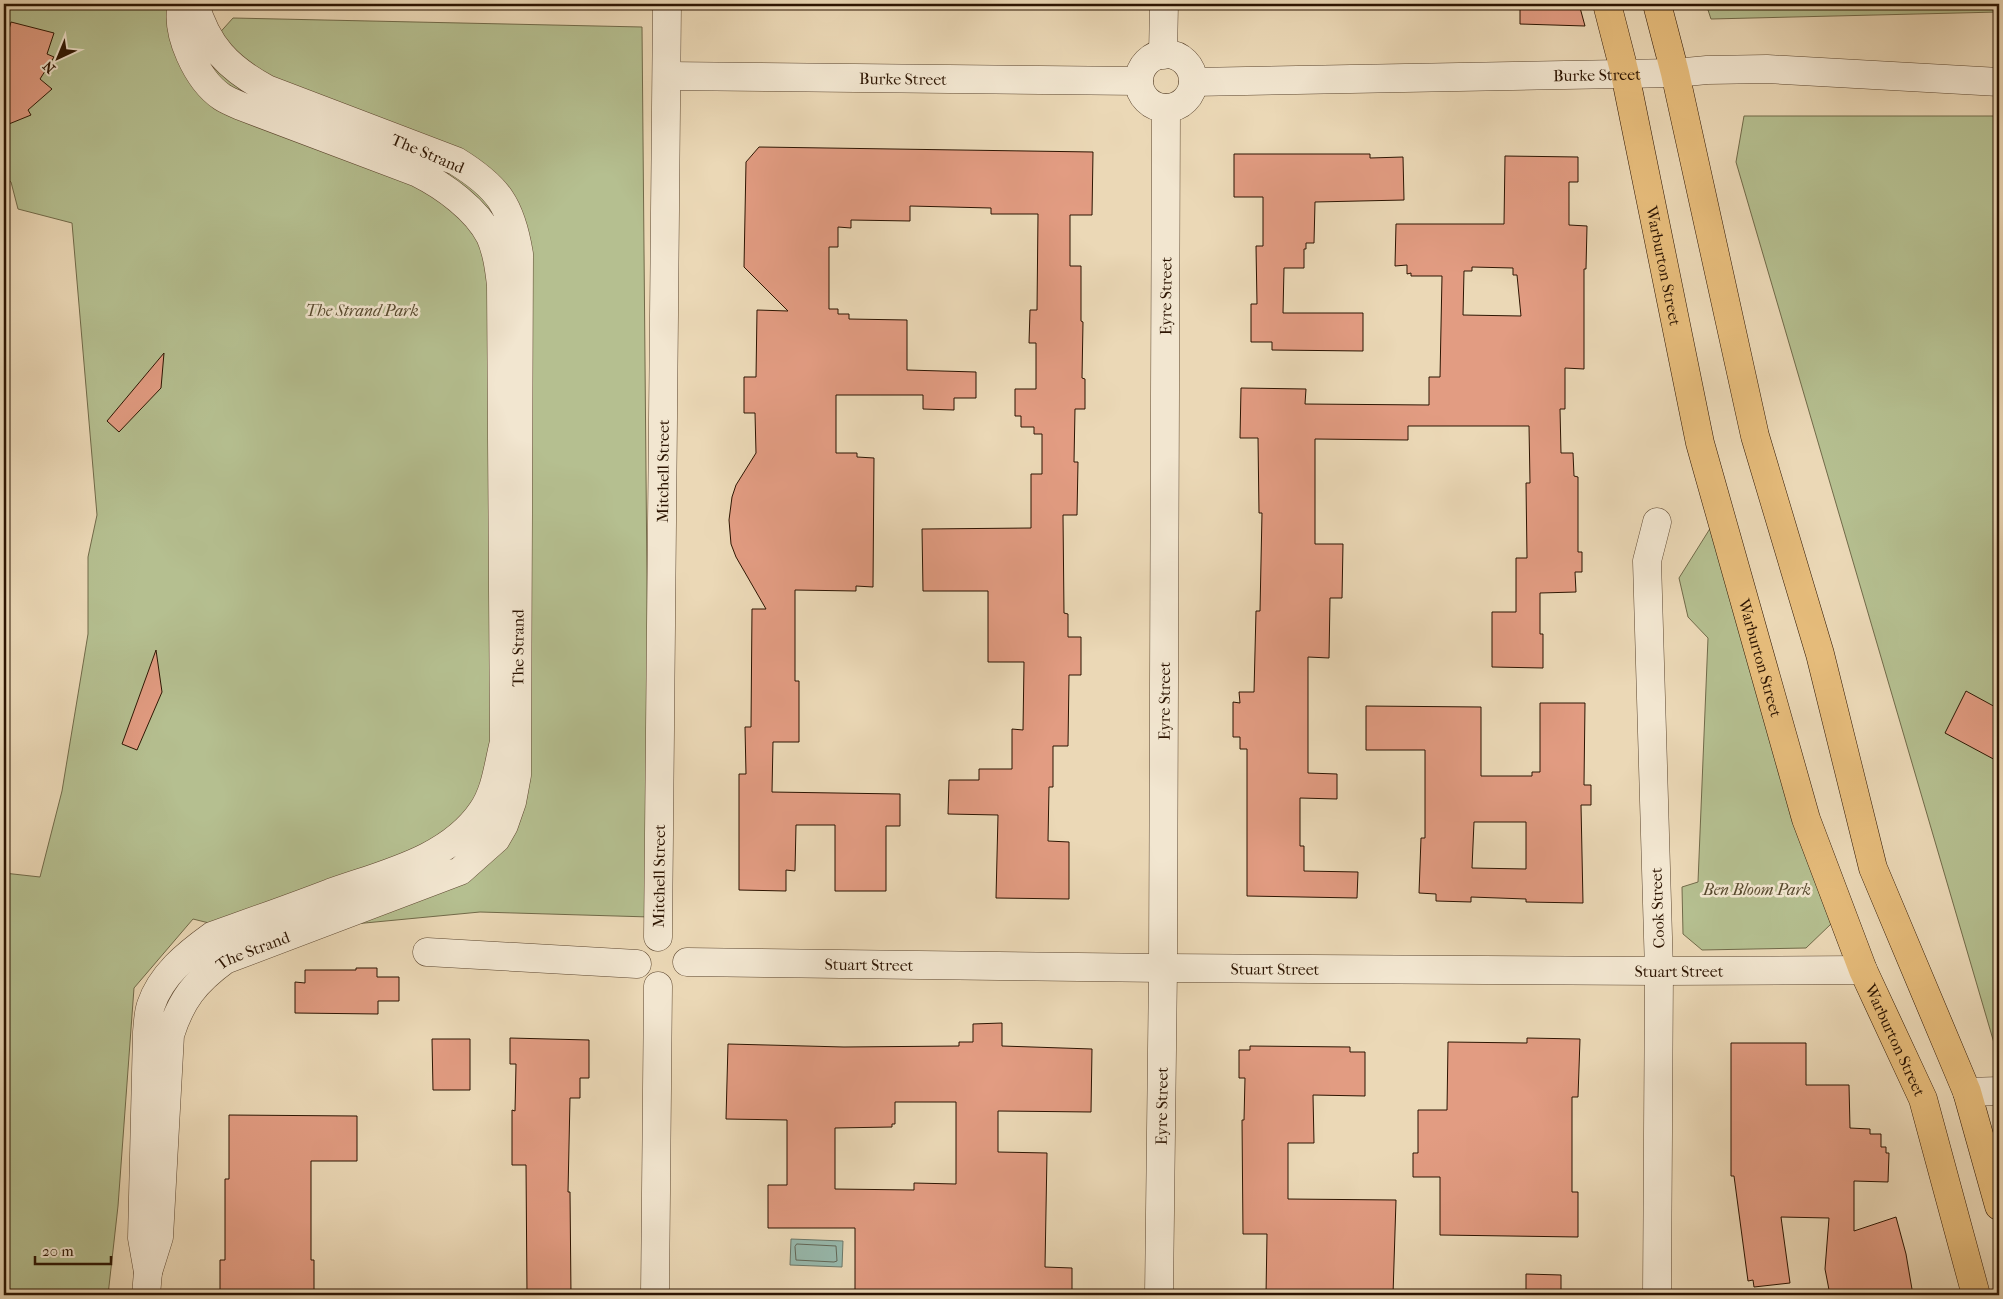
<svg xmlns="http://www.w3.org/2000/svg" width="2003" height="1299" font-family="'IM FELL French Canon',serif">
  <rect width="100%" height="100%" fill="#ebd8b6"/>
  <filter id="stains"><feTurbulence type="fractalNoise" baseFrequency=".004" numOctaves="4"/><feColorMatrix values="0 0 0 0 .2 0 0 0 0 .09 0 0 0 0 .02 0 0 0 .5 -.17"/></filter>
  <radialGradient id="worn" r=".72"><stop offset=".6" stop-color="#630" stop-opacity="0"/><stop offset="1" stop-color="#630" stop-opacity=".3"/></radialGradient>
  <path fill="#b5bf90" stroke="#716a49" d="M 4,4 L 169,4 L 188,68 L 233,18 L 642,27 L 650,917 L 480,912 L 281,931 L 170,1002 L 168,1001 L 184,974 L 241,931 L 193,919 L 134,988 L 118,1206 L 108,1295 L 4,1295 L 4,873 L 40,877 L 62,791 L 88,634 L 88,557 L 97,515 L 72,223 L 18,209 L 11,182 L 4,177 Z
    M 1706,4 L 1999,4 L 1999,12 L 1711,19 Z
    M 1744,116 L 1999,116 L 1999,1060 L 1736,162 Z
    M 1711,527 L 1831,924 L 1806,948 L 1702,950 L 1683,934 L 1682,887 L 1698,882 L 1708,638 L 1688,617 L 1679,578 Z"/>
  <path fill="#98baae" stroke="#6d7869" d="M 791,1239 L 843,1241 L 842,1267 L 790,1265 Z"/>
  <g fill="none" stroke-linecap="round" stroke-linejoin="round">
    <path stroke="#626858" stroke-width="1" d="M 797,1244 L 836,1246 L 837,1261 L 834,1262 L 796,1260 L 795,1247 Z"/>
  </g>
  <path fill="#e29c82" stroke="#2d1502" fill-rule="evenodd" d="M 1520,4 L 1579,4 L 1585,26 L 1520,24 Z
    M 11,22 L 54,33 L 47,54 L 54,57 L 40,79 L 52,89 L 28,110 L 31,115 L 4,126 L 4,48 Z
    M 759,147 L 1093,152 L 1092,215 L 1070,215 L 1070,266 L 1081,266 L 1081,321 L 1083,322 L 1082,378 L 1085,379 L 1085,409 L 1075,409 L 1074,462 L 1078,462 L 1077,515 L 1063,515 L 1064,613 L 1068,614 L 1068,637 L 1081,637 L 1081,675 L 1069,675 L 1068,746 L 1053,746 L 1053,787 L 1049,787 L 1048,841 L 1069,842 L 1069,899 L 996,898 L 998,815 L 948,814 L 949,780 L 979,780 L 979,769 L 1012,769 L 1012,729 L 1023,730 L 1024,662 L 988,662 L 988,591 L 923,591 L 922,529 L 1031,528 L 1031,474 L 1042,474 L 1042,434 L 1034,434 L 1034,427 L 1021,427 L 1021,416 L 1015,416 L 1015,389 L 1036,389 L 1036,343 L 1029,343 L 1030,310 L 1037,310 L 1038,214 L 991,214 L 991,208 L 910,206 L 910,221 L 851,220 L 851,228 L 838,227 L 838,247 L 829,247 L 829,309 L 838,309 L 838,314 L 849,314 L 849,319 L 907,320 L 907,370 L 976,372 L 976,398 L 954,398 L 954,410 L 923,409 L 923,395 L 836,395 L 836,453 L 857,453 L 857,457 L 874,458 L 873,587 L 856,586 L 856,591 L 795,590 L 795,681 L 799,681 L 799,742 L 773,742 L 772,792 L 900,794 L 900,826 L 886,826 L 886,891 L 835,891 L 835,825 L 796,825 L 795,871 L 786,870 L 786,891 L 739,890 L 739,774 L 746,774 L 745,727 L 751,727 L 752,609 L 766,609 L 736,557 L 731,544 L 729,520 L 732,497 L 736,485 L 756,453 L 755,413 L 744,413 L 744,377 L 756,377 L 757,310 L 788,311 L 744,267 L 746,162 Z
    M 1234,154 L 1370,154 L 1370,158 L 1403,157 L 1404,200 L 1315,202 L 1314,243 L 1306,243 L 1306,249 L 1304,249 L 1304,268 L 1284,268 L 1283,313 L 1363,313 L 1363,351 L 1272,350 L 1272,342 L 1251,342 L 1251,304 L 1257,304 L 1256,246 L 1263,246 L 1263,197 L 1234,197 Z
    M 1505,156 L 1578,157 L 1578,182 L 1569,182 L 1569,225 L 1587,226 L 1586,269 L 1584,269 L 1584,369 L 1565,368 L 1565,409 L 1560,409 L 1561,453 L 1573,453 L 1574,476 L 1578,477 L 1578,552 L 1582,552 L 1582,572 L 1575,572 L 1576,592 L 1540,593 L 1540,634 L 1543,634 L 1543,668 L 1492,667 L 1492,612 L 1516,612 L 1516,558 L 1527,558 L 1526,483 L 1530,483 L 1529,426 L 1408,426 L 1408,440 L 1315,439 L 1315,544 L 1343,544 L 1342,598 L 1330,598 L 1329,658 L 1308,657 L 1308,773 L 1337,774 L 1337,799 L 1300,798 L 1300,846 L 1304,846 L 1304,871 L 1358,872 L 1357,898 L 1247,896 L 1247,749 L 1240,749 L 1240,737 L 1233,737 L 1233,702 L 1240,703 L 1239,692 L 1254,692 L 1256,611 L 1260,611 L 1262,513 L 1259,513 L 1258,438 L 1240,438 L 1241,388 L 1306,389 L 1305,404 L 1429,405 L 1429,377 L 1440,377 L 1442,276 L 1411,276 L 1411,273 L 1407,274 L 1407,265 L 1395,266 L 1396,224 L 1504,224 ZM 1472,267 L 1513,268 L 1513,275 L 1517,275 L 1521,316 L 1463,315 L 1464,271 L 1472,271 Z
    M 164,353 L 161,388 L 119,432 L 107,421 Z
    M 156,650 L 162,692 L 137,750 L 122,744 Z
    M 1966,691 L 1999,709 L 1999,762 L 1945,733 Z
    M 1540,703 L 1585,703 L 1584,785 L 1591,785 L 1591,805 L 1581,805 L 1583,903 L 1526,902 L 1526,899 L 1471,897 L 1471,902 L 1436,901 L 1436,894 L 1419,893 L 1421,838 L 1425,838 L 1425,750 L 1366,750 L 1366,706 L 1481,707 L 1481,776 L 1532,776 L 1532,772 L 1540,772 ZM 1474,822 L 1526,822 L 1526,869 L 1472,868 Z
    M 356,968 L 377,968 L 377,977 L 399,977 L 399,1001 L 378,1001 L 378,1014 L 295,1013 L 295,982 L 305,983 L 305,970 L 356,970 Z
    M 1002,1023 L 1002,1046 L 1092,1049 L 1091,1112 L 998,1111 L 998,1152 L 1047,1153 L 1045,1267 L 1072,1268 L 1072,1295 L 855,1295 L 855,1228 L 768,1228 L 768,1185 L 787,1185 L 787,1120 L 726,1119 L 728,1044 L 844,1047 L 959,1046 L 959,1042 L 973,1042 L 973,1024 ZM 895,1102 L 956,1102 L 956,1184 L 914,1183 L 914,1190 L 835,1189 L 835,1128 L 892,1127 L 892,1124 L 895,1124 Z
    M 510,1038 L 589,1040 L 589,1078 L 580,1078 L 580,1098 L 570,1098 L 568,1192 L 570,1192 L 571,1295 L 527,1295 L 526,1165 L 512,1165 L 512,1110 L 515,1111 L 516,1064 L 510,1064 Z
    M 1527,1038 L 1580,1039 L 1578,1097 L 1572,1097 L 1572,1192 L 1578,1192 L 1578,1237 L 1440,1235 L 1440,1177 L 1413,1177 L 1413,1153 L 1418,1153 L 1418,1110 L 1447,1110 L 1448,1042 L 1527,1043 Z
    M 432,1039 L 470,1039 L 470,1090 L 433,1090 Z
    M 1731,1043 L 1806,1043 L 1806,1085 L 1849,1085 L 1850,1128 L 1870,1129 L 1870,1134 L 1881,1134 L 1881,1147 L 1886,1147 L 1886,1153 L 1889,1153 L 1888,1182 L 1854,1181 L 1854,1231 L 1896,1217 L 1906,1254 L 1913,1295 L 1830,1295 L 1825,1269 L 1829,1218 L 1781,1217 L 1790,1283 L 1754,1287 L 1753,1280 L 1748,1281 L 1734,1176 L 1731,1176 Z
    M 1250,1046 L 1350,1047 L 1350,1052 L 1365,1052 L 1365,1096 L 1313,1095 L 1314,1143 L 1288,1143 L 1288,1199 L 1396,1200 L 1393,1295 L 1266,1295 L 1267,1234 L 1243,1234 L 1242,1120 L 1244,1120 L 1245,1078 L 1239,1078 L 1239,1050 L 1250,1050 Z
    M 229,1115 L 357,1116 L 357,1161 L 311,1161 L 311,1260 L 314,1260 L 314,1295 L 220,1295 L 220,1260 L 225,1260 L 225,1179 L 229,1179 Z
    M 1526,1274 L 1561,1275 L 1561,1295 L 1526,1295 Z"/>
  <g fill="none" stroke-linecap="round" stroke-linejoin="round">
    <defs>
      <g id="minor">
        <path id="s1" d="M 182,4 C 175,33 197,80 222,97 C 228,101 236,104 243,107 L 418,173 C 444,186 476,209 490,236 C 497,252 499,268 501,285 L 504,742 C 498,765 496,791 482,811 C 449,860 383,874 330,893 C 291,908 251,922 212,936 C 187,954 161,975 151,1005 C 148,1013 148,1023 147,1032 L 142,1238 L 148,1272 L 159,1237 L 170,1035 C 181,1000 195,982 225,960 L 460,871 L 496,839 L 504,825 L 512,802 L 517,775 L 519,254 C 511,205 498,187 456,161 L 267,89 C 228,68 207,46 195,4"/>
        <circle cx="1166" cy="81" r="27"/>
        <path d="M 1163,55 L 1164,4"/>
        <path id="s2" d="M 667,76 L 1139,81"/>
        <path id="s3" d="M 1193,82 L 1675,73 L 1707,70 L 1767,69 L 1999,82"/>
        <path id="s4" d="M 658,937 L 667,4"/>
        <path d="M 427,952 L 637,964"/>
        <path id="s5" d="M 687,962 L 1163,968 L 1659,971 L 1863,970"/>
        <path d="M 1967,1092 L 1999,1091"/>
        <path d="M 146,1295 L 148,1272"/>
        <path d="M 655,1295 L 658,986"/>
        <path id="s6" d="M 1159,1295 L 1163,968 L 1166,108"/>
        <path d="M 1657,1295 L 1659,971 L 1647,561 L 1657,522"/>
      </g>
      <g id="major">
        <path id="s7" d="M 1607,4 L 1625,74 L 1700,443 L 1806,819 L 1863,970 L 1923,1099 L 1976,1295"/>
        <path d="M 1657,4 L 1675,73 L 1755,436 L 1820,654 L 1873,868 L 1967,1092 L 1999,1206"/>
      </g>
    </defs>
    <use href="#minor" stroke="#5c462f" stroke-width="29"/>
    <use href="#major" stroke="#2d1502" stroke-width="29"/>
    <use href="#minor" stroke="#f2e6d0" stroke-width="28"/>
    <use href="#major" stroke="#e6bc7b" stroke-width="28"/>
  </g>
  <g text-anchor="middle" stroke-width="5" stroke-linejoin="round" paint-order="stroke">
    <g font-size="16" fill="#2d1502" stroke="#f2e6d0">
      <text dy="6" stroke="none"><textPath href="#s3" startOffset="404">Burke Street</textPath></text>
      <text dy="6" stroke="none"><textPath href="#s2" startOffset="236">Burke Street</textPath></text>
      <text transform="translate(428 153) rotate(23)" y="6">The Strand</text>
      <text dy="6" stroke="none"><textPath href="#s7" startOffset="268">Warburton Street</textPath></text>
      <text dy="6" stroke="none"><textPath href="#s6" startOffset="999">Eyre Street</textPath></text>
      <text dy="6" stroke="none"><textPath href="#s4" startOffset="466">Mitchell Street</textPath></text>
      <text dy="6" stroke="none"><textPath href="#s1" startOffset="2485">The Strand</textPath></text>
      <text dy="6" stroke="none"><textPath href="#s7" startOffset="672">Warburton Street</textPath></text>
      <text dy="6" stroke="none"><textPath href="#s6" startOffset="594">Eyre Street</textPath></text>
      <text dy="6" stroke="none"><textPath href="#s4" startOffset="61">Mitchell Street</textPath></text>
      <text transform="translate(1657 908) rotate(-92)" y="6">Cook Street</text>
      <text dy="6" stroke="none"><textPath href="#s1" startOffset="2020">The Strand</textPath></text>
      <text dy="6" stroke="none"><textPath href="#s5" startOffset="182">Stuart Street</textPath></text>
      <text dy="6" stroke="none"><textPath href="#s5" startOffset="588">Stuart Street</textPath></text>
      <text dy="6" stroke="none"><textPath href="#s5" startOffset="992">Stuart Street</textPath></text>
      <text dy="6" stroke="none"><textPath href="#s7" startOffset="1078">Warburton Street</textPath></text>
      <text dy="6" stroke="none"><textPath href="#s6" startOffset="189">Eyre Street</textPath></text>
    </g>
    <g font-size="16" font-style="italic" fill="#56482d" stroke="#f2e6d0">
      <text x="362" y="316">The Strand Park</text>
      <text x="1757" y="895">Ben Bloom Park</text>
    </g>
  </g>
  <rect width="2003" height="1299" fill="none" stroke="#ebd8b6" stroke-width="20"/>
  <rect x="5" y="5" width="1993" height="1289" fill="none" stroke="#2d1502" stroke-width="2.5"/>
  <rect x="10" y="10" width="1983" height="1279" fill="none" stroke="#2d1502"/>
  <g transform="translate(58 58) rotate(224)" stroke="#f2e6d0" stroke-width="4" paint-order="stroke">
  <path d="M0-4L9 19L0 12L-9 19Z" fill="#2d1502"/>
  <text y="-8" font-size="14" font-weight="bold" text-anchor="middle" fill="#2d1502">N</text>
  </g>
  <path d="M35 1256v8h76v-8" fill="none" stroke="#2d1502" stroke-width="2.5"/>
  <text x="42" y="1256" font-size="15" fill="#2d1502" stroke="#f2e6d0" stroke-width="4" paint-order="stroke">20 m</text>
  <rect width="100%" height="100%" filter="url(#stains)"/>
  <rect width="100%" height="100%" fill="url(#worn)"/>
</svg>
